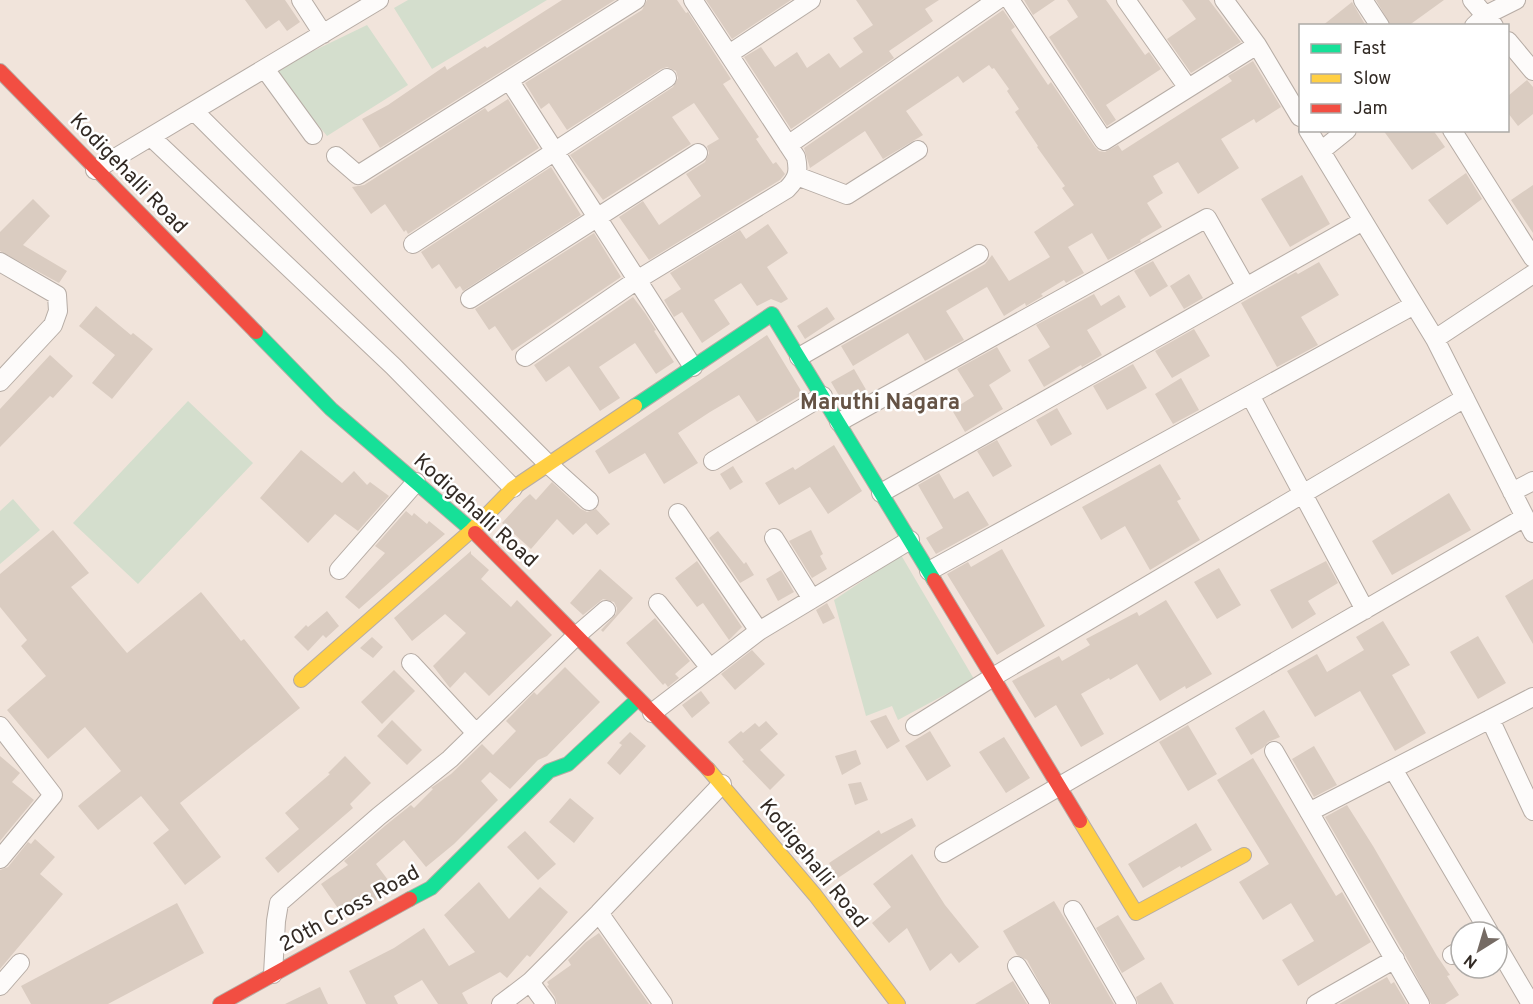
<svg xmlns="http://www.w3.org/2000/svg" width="1533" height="1004" font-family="Overpass,sans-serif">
  <rect width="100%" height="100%" fill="#f1e4db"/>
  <path fill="#d4decd" d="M 408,0 L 547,0 L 432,69 L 394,8 Z
    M 367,25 L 408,85 L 327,136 L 274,70 Z
    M 188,401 L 253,463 L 138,584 L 73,523 Z
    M 13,499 L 40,530 L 0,564 L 0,511 Z
    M 901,555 L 974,679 L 898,720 L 892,706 L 866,716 L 834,600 Z"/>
  <path fill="#daccc1" d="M 245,0 L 285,0 L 300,22 L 287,31 L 279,20 L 266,29 Z
    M 562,0 L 615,0 L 380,148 L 362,119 L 388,105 L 445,66 L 447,70 L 485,46 L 487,48 Z
    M 647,0 L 677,0 L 686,13 L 688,12 L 731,79 L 723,84 L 759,137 L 756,139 L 773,164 L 776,162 L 785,174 L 780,180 L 649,260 L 619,217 L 643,201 L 659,225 L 701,196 L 686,174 L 705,162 L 709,153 L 707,146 L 719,139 L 694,103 L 672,117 L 691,144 L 603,200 L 570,155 L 673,87 L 678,78 L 676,71 L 667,67 L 661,69 L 567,130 L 549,103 L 541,109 L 525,83 L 642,10 Z
    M 706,0 L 791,0 L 732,39 Z
    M 856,0 L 939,0 L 925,9 L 933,21 L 889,51 L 894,58 L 791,129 L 744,57 L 761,47 L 775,67 L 797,52 L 807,68 L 829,53 L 840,68 L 863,52 L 853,38 L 873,25 Z
    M 1024,0 L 1055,0 L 1033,15 Z
    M 1067,0 L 1106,0 L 1145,55 L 1149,52 L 1161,69 L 1106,105 L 1116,120 L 1107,126 L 1049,37 L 1078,17 Z
    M 1182,0 L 1209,0 L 1241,42 L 1191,73 L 1167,39 L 1196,19 Z
    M 1376,0 L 1444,0 L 1408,26 L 1391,26 Z
    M 1352,2 L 1366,26 L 1322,26 Z
    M 1003,10 L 1015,27 L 1011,30 L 1048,85 L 1051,82 L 1095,147 L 1099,151 L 1105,152 L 1118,145 L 1122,151 L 1232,81 L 1228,76 L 1253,61 L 1281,107 L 1256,123 L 1254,119 L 1221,139 L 1239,168 L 1198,194 L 1178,162 L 1153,176 L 1163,193 L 1147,203 L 1162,227 L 1140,240 L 1141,242 L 1108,260 L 1092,233 L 1068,247 L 1084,273 L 1066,283 L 1064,280 L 1041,294 L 1043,296 L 1026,306 L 1025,303 L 1004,316 L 987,287 L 985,288 L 946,311 L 964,340 L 925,361 L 908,333 L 853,366 L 841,346 L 985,264 L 992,255 L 1009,281 L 1050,257 L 1034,232 L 1074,205 L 1062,188 L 1065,186 L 1037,147 L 1038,146 L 1015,112 L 1019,109 L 1007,91 L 1009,89 L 994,68 L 992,69 L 989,65 L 963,83 L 958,76 L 906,111 L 923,135 L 883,159 L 865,131 L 810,168 L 809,165 L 804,148 Z
    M 1527,80 L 1533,87 L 1533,114 L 1518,126 L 1508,113 L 1508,96 Z
    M 508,99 L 539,148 L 408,234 L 406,230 L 404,232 L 385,204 L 371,214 L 352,187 L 364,185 L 485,108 L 488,112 Z
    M 1383,130 L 1433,130 L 1445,147 L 1412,170 Z
    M 551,167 L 581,215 L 463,291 L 460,286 L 456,289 L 439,264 L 432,269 L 421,252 Z
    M 1466,173 L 1482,199 L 1447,225 L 1428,200 Z
    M 1302,175 L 1330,224 L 1290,247 L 1261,199 Z
    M 1533,185 L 1533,233 L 1511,200 Z
    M 33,199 L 50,216 L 23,245 L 67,271 L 59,283 L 0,251 L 0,232 Z
    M 768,224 L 788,253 L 767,267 L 788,299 L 781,303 L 771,299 L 757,306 L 741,283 L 714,300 L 730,324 L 702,343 L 682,312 L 674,317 L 664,300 L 681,289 L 670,273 L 740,230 L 746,239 Z
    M 594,233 L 621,277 L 512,351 L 495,326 L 489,330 L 475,309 Z
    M 1153,261 L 1168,286 L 1150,297 L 1134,271 Z
    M 1319,262 L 1339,295 L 1301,317 L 1318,345 L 1277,367 L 1241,303 L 1296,272 L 1298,274 Z
    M 1189,274 L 1203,298 L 1184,309 L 1170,286 Z
    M 1094,294 L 1101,306 L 1119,295 L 1126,307 L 1087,330 L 1102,355 L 1082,367 L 1081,365 L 1044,387 L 1028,360 L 1050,347 L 1036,325 Z
    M 633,297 L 645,313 L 656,330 L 654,331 L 674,362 L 656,374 L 635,343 L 599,367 L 620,398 L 600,411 L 569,366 L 546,382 L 534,365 Z
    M 96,306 L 131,335 L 133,333 L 153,349 L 112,399 L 92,383 L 115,355 L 79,326 Z
    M 827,307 L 835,319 L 805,339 L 797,326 Z
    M 1194,329 L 1210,356 L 1172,378 L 1155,351 Z
    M 767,335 L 803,394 L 757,422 L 739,395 L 710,412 L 678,433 L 698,463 L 664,484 L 645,453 L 609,474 L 595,451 Z
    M 997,347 L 1011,371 L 989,385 L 1003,409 L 965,432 L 952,410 L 974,396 L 957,369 Z
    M 50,355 L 73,376 L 53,398 L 50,396 L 0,447 L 0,409 Z
    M 1133,364 L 1147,388 L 1107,410 L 1093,386 Z
    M 854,369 L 868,393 L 845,406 L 831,382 Z
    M 1181,378 L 1199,410 L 1173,424 L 1155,394 Z
    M 1057,408 L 1072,434 L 1051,446 L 1036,420 Z
    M 997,440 L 1012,466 L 993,477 L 977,451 Z
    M 834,445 L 862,491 L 828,514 L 810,487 L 779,505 L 765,483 L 793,467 L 795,470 Z
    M 301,450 L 342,483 L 354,471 L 367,485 L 370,482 L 389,496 L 358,531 L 335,514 L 308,543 L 260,498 Z
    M 1160,464 L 1181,499 L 1177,501 L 1200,540 L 1150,570 L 1125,526 L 1101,540 L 1082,507 Z
    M 733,466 L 743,482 L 730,490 L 720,474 Z
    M 939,473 L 954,499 L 968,491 L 989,525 L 936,554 L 926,538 L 943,528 L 918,485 Z
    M 552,482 L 581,509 L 587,512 L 596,509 L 610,524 L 597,535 L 586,523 L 573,535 L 557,519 L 531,549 L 502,523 L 523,500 L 530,494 L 536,500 Z
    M 1449,493 L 1471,530 L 1392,575 L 1372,541 Z
    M 406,511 L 412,516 L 414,513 L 427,524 L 429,521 L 445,534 L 359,609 L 345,597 L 385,553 L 375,546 Z
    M 53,530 L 89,573 L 71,587 L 127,653 L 201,592 L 241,641 L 244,639 L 300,708 L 180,803 L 221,857 L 185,885 L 153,843 L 169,830 L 141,796 L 98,830 L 78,806 L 121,771 L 85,727 L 48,759 L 7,710 L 46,676 L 21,646 L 27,640 L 0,607 L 0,574 Z
    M 811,530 L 823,554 L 820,556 L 827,569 L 812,578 L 789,541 Z
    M 718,531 L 744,564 L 746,562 L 754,575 L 740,583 L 709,538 Z
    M 1002,549 L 1045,626 L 997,655 L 947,574 L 968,562 L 971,567 Z
    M 471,551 L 471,554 L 489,570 L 481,579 L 511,607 L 517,600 L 552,635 L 489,696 L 465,672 L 450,688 L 433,666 L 466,633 L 445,614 L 412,641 L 394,618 Z
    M 697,561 L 742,627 L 729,640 L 703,603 L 697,607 L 675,578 Z
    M 1326,561 L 1338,583 L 1308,601 L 1316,614 L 1292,629 L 1270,590 Z
    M 1219,568 L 1241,605 L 1217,619 L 1194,582 Z
    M 600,569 L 633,598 L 603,632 L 601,630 L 616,614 L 617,608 L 614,602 L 603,599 L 583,615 L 570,603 Z
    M 781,570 L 794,592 L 778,601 L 766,579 Z
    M 1533,579 L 1533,644 L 1505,596 Z
    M 1166,600 L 1212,674 L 1186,689 L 1185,686 L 1160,701 L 1137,664 L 1110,680 L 1109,678 L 1081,694 L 1104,734 L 1081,747 L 1056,705 L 1035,718 L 1012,681 L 1059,656 L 1062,661 L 1090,645 L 1086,639 L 1137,612 L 1139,616 Z
    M 827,603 L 835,618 L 823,624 L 816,610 Z
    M 327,611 L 339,626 L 326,638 L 323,635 L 308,651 L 294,637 L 306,625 L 308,627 Z
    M 655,618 L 690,661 L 675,674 L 679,678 L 668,687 L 665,683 L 663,685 L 626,643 Z
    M 1383,621 L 1410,665 L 1392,675 L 1426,733 L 1395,751 L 1360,691 L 1315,717 L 1287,671 L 1317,654 L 1327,672 L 1364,650 L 1356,637 Z
    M 1478,636 L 1506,683 L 1478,699 L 1450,652 Z
    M 372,637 L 383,647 L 373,658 L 360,648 Z
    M 752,650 L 765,664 L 735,690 L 721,674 Z
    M 565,667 L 600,702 L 547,756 L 538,760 L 510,789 L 490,772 L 481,781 L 498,800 L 454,844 L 426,867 L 404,840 L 376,864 L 394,888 L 373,902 L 371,899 L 344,917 L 321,884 L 348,865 L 344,861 L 386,825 L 411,805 L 414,808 L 433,789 L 431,788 L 451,774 L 482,744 L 493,755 L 516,731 L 506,721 L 534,692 L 537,695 Z
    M 394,670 L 415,691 L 382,724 L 361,702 Z
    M 701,691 L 710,703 L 692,718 L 682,705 Z
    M 1264,710 L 1280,737 L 1268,742 L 1264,747 L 1251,755 L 1235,728 Z
    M 886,715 L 900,741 L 887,749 L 870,721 Z
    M 392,720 L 422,750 L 407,765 L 377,736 Z
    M 766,721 L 778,734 L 760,750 L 785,775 L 770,790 L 742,761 L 744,760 L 728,742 L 741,731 L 743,733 L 755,723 L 759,727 Z
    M 1188,725 L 1217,774 L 1188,791 L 1159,742 Z
    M 930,731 L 951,766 L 927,781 L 905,746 Z
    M 630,732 L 646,746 L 620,775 L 607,763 L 622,745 L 619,743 Z
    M 1004,737 L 1030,778 L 1006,793 L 979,752 Z
    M 1314,746 L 1337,785 L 1314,797 L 1292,759 Z
    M 856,750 L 861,764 L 842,775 L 835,756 Z
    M 0,756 L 20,773 L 12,782 L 34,800 L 0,841 Z
    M 345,756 L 371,783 L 350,804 L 353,808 L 278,873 L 265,858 L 299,829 L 285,813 L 330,774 L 328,773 Z
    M 1253,758 L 1336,896 L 1342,892 L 1371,942 L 1298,986 L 1282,960 L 1314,941 L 1291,903 L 1263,920 L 1239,882 L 1269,864 L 1217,780 Z
    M 861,782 L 868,800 L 855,805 L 848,784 Z
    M 570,798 L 594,818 L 574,843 L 549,822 Z
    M 1347,805 L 1373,846 L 1437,956 L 1450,975 L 1447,976 L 1459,995 L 1445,1004 L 1431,1004 L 1404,953 L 1325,817 Z
    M 912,818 L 916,826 L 838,878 L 829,863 L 879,830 L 881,834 Z
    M 1196,823 L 1212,850 L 1181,868 L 1180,866 L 1143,888 L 1128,864 Z
    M 525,831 L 556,864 L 538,880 L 507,847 Z
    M 35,839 L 55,857 L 40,874 L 63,894 L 0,969 L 0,870 L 8,867 L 28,842 L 31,844 Z
    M 912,854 L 945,905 L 979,947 L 959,963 L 951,953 L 930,971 L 907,928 L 889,943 L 872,923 L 891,907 L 873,884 Z
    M 479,882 L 509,919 L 540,887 L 568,912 L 530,957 L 527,955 L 507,978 L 500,972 L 462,993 L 468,1004 L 438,1004 L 422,980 L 394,996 L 398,1004 L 366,1004 L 349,971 L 394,948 L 424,928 L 449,966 L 475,952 L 444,915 Z
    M 1054,901 L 1069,926 L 1114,1004 L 1051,1004 L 1027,960 L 1017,955 L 1003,931 Z
    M 177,903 L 204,953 L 108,1004 L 31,1004 L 21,986 Z
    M 1118,915 L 1145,959 L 1122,973 L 1096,928 Z
    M 599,933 L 609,947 L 649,1004 L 557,1004 L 555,997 L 547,986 L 549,985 L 547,982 L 571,965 L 568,960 L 586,942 Z
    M 1387,977 L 1391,984 L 1394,982 L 1407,1004 L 1339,1004 Z
    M 1013,981 L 1027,1004 L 975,1004 Z
    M 1161,982 L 1174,1004 L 1138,1004 L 1136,997 Z
    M 320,987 L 328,1004 L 285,1004 Z"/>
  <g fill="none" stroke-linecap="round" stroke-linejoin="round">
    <defs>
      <path id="street" d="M 301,0 L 323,34
        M 1010,0 L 1104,141 L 1257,45
        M 1126,0 L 1188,88
        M 1224,0 L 1257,45 L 1300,117
        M 1363,0 L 1380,26
        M 1472,0 L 1494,26
        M 1474,26 L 1486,15 L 1516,0
        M 1508,41 L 1533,71
        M 729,54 L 811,0
        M 265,69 L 313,135
        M 509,80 L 693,367
        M 194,111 L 548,464 L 589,501
        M 1308,130 L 1435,339 L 1533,533
        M 1452,130 L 1533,258
        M 151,137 L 393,366 L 513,488
        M 788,145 L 997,0
        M 1321,151 L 1347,130
        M 336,156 L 358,175 L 636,0
        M 95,170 L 379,0
        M 797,176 L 847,195 L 918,150
        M 413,244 L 667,78
        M 0,262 L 57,295 L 58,311 L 53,325 L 0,382
        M 470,299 L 698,153
        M 1435,339 L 1533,274
        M 525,357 L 637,280 L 787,189 C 798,178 799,171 796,157 L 693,0
        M 799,357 L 979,254
        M 1250,395 L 1365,610
        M 839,422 L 1207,218 L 1246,287
        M 713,461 L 823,396
        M 1512,492 L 1533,481
        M 881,493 L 1363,221
        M 678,513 L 759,631
        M 774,538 L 812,599
        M 339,570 L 416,482
        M 929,571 L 1414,305
        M 658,603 L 710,668
        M 411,663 L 476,733
        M 652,713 L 759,631 L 910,540
        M 1490,719 L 1533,811
        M 0,726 L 53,795 L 0,859
        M 915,726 L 993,677 L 1465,398
        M 1274,751 L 1420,1004
        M 1393,769 L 1489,932
        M 1309,812 L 1533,697
        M 944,853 L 1525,517
        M 1073,910 L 1127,1004
        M 599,913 L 663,1004
        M 1497,946 L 1531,1004
        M 1452,955 L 1461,950
        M 1017,966 L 1040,1004
        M 273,974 L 276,921 L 279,903 L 379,816 L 450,759 L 576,636 L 606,610
        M 530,982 L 546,1004
        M 0,986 L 20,963
        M 501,1004 L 530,982 L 599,913 L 722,784
        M 1316,1004 L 1395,959"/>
      <path id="fast" d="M 256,332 L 331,409 L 475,533
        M 635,406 L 772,314 L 934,580
        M 410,899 L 431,888 L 549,771 L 568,764 L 638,699"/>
      <path id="slow" d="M 301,680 L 472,530 L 513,488 L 635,406
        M 708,769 L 815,895 L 898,1004
        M 1080,821 L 1136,913 L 1244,855"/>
      <path id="jam" d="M 0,71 L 256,332
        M 475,533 L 708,769
        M 934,580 L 1080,821
        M 220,1004 L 410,899"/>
    </defs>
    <use href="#street" stroke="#b6aca5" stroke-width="20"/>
    <use href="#fast" stroke="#b6aca5" stroke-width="16"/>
    <use href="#slow" stroke="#b6aca5" stroke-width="16"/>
    <use href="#jam" stroke="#b6aca5" stroke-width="16"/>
    <use href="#street" stroke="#fdfbfa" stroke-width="18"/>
    <use href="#fast" stroke="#16e098" stroke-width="14"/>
    <use href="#slow" stroke="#ffcf43" stroke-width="14"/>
    <use href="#jam" stroke="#f24e42" stroke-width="14"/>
  </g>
  <g text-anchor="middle" stroke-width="5" stroke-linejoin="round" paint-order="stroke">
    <g font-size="21" fill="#322a24" stroke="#fff">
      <text transform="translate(129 173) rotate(46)" y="7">Kodigehalli Road</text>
      <text transform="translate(476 510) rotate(42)" y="7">Kodigehalli Road</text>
      <text transform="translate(814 863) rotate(51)" y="7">Kodigehalli Road</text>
      <text transform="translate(349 908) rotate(-29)" y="7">20th Cross Road</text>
    </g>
    <g font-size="22" font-weight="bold" fill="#655345" stroke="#fff">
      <text x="880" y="409">Maruthi Nagara</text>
    </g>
  </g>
  <rect x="1299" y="24" width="210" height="108" fill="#ffffff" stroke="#adaaa7" stroke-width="1.5"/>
  <rect x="1311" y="44" width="30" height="9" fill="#16e098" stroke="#adaaa7" stroke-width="1.5"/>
  <text x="1353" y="54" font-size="18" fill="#322a24">Fast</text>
  <rect x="1311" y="74" width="30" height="9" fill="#ffcf43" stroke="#adaaa7" stroke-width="1.5"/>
  <text x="1353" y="84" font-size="18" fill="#322a24">Slow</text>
  <rect x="1311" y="104" width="30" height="9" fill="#f24e42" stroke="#adaaa7" stroke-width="1.5"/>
  <text x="1353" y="114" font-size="18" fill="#322a24">Jam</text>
  <g transform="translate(1479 950) rotate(217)"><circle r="28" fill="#ffffff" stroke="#adaaa7" stroke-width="1.5"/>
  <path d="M0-4.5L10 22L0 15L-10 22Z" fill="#756b64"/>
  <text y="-9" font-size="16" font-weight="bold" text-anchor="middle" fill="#322a24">N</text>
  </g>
</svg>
